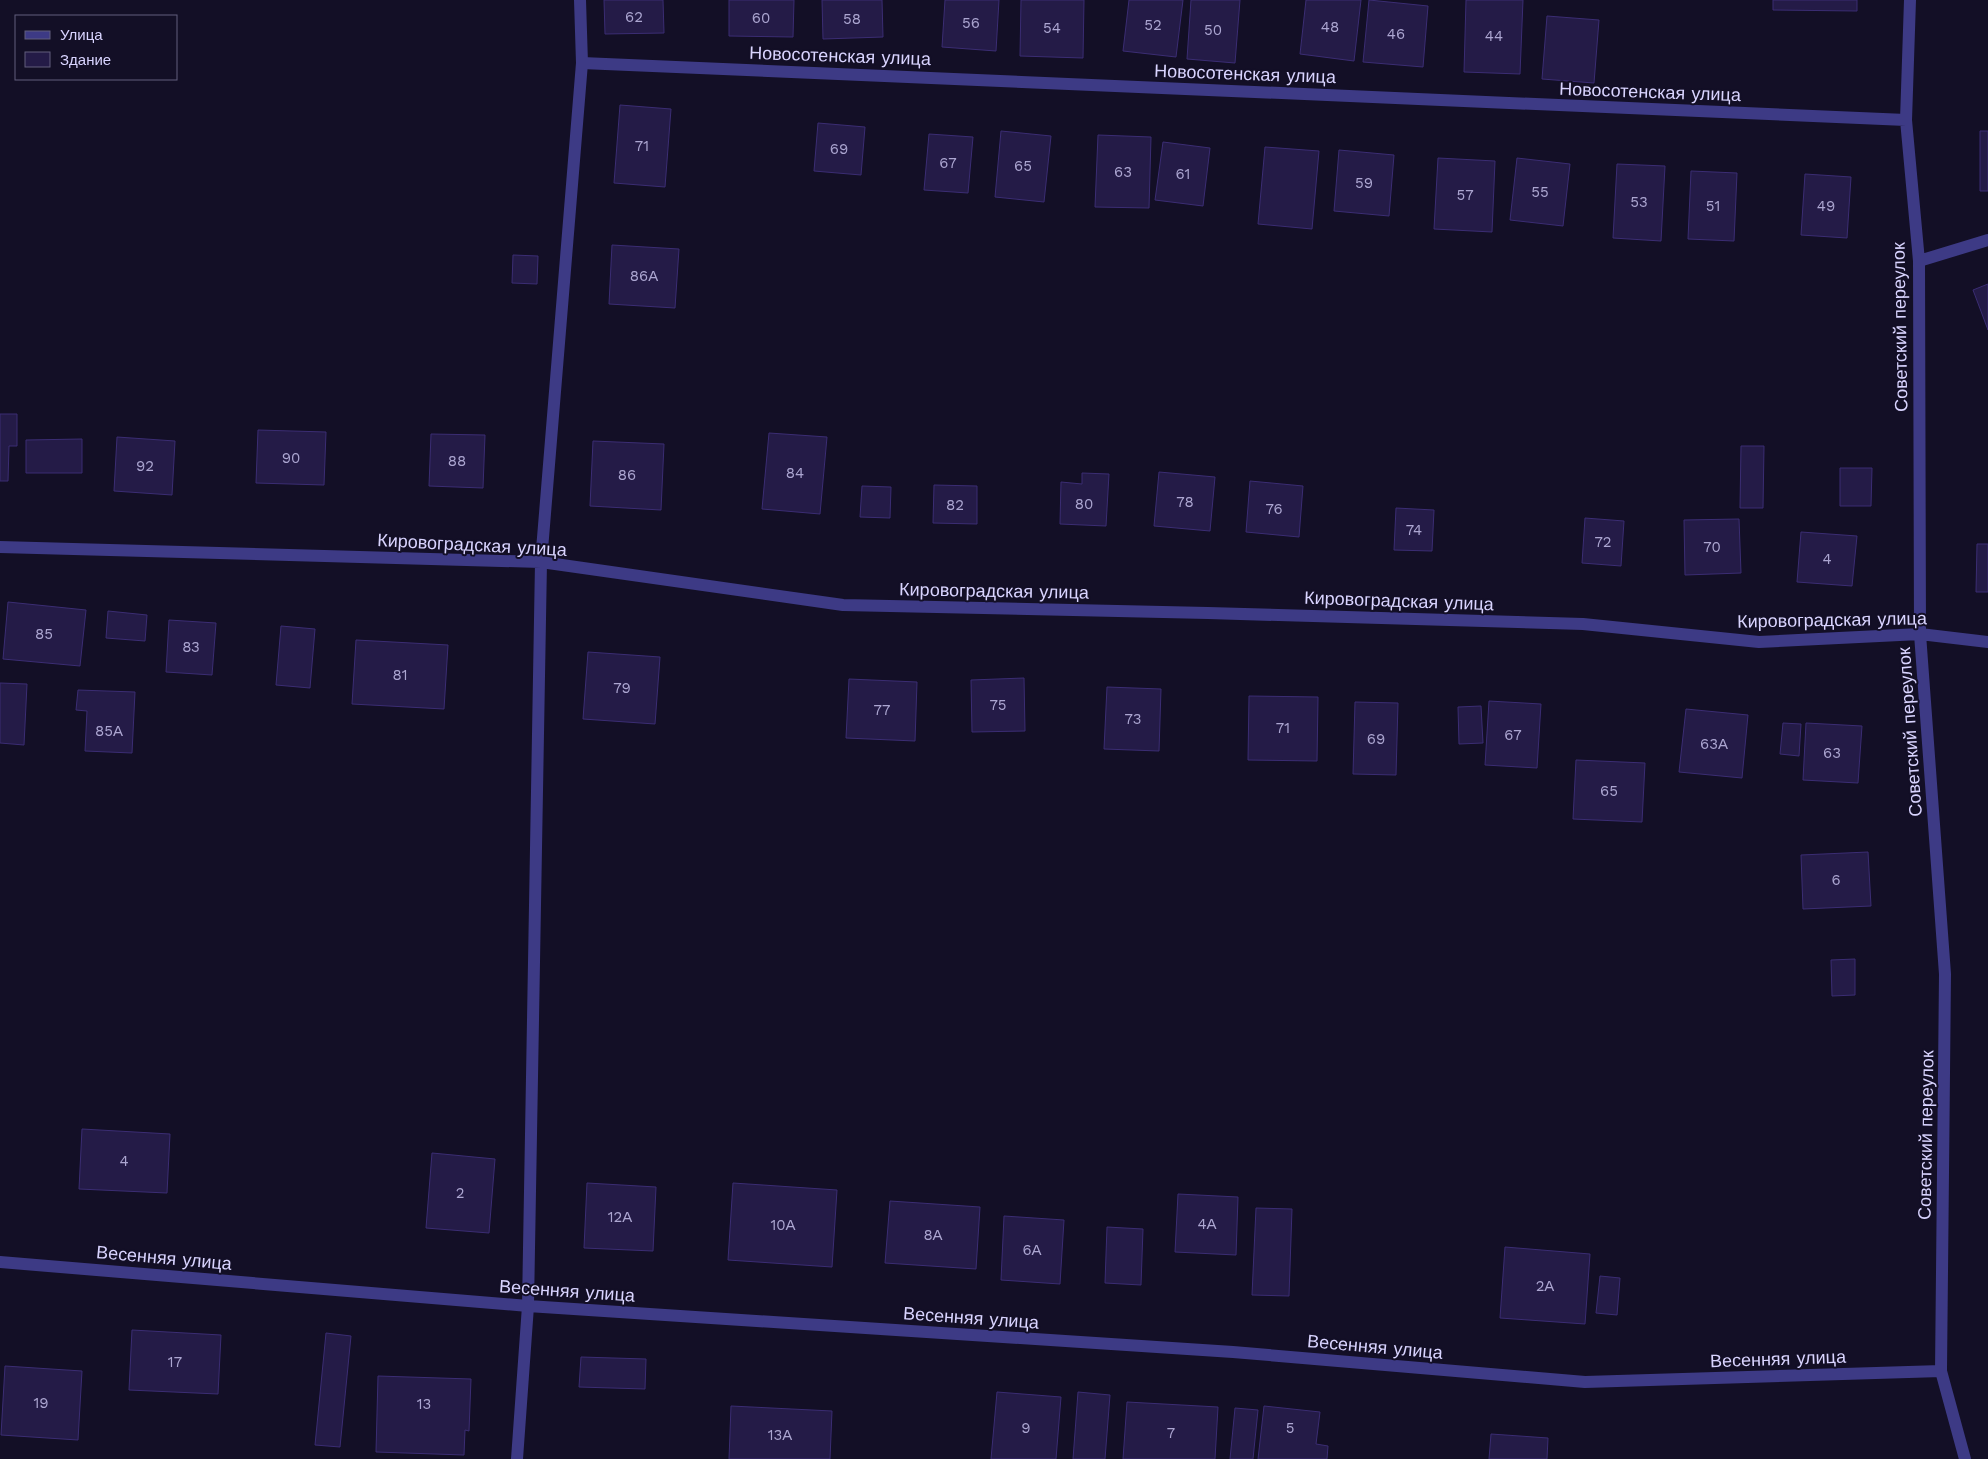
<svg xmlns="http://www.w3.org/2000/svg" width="1988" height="1459" font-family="'Work Sans',sans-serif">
  <rect width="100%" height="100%" fill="#130f26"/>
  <path fill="#241b47" stroke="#3b2d73" d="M 604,0 L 663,0 L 664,33 L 605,34 Z
    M 729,0 L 794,0 L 793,37 L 729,36 Z
    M 822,0 L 882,0 L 883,37 L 823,39 Z
    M 945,0 L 999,0 L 996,51 L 942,47 Z
    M 1021,0 L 1084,0 L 1083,58 L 1020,56 Z
    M 1129,0 L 1183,0 L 1176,57 L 1123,51 Z
    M 1191,0 L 1240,0 L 1235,63 L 1187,59 Z
    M 1306,0 L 1361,0 L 1354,61 L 1300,54 Z
    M 1369,0 L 1428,6 L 1423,67 L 1363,62 Z
    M 1466,0 L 1523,0 L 1520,74 L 1464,72 Z
    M 1773,0 L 1857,0 L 1857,11 L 1773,10 Z
    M 1547,16 L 1599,20 L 1594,83 L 1542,79 Z
    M 620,105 L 671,109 L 665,187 L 614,183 Z
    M 818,123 L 865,127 L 861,175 L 814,171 Z
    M 1001,131 L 1051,136 L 1044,202 L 995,197 Z
    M 1980,131 L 1988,131 L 1988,191 L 1980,191 Z
    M 929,134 L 973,137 L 968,193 L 924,190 Z
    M 1098,135 L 1151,137 L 1149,208 L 1095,207 Z
    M 1163,142 L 1210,148 L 1203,206 L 1155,200 Z
    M 1265,147 L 1319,151 L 1312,229 L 1258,224 Z
    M 1339,150 L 1394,155 L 1389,216 L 1334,211 Z
    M 1438,158 L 1495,161 L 1492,232 L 1434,229 Z
    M 1517,158 L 1570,164 L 1563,226 L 1510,220 Z
    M 1617,164 L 1665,166 L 1661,241 L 1613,238 Z
    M 1691,171 L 1737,173 L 1734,241 L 1688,239 Z
    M 1805,174 L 1851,177 L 1847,238 L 1801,235 Z
    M 612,245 L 679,249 L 675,308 L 609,304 Z
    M 513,255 L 538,256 L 537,284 L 512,283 Z
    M 1988,284 L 1988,330 L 1973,290 Z
    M 0,414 L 17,414 L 17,446 L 9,446 L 8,481 L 0,481 Z
    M 258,430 L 326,432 L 324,485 L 256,483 Z
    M 769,433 L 827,437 L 820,514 L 762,509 Z
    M 431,434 L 485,435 L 483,488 L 429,486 Z
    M 117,437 L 175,441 L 172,495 L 114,491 Z
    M 82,439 L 82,473 L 26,473 L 26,440 Z
    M 593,441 L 664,444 L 661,510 L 590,506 Z
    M 1741,446 L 1764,446 L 1763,508 L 1740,508 Z
    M 1840,468 L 1872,468 L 1871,506 L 1840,506 Z
    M 1159,472 L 1215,477 L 1210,531 L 1154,526 Z
    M 1082,473 L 1109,474 L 1106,526 L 1060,524 L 1061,482 L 1082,484 Z
    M 1250,481 L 1303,486 L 1299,537 L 1246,532 Z
    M 934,485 L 977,486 L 977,524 L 933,523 Z
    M 862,486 L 891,487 L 890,518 L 860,517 Z
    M 1396,508 L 1434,510 L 1432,551 L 1394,550 Z
    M 1585,518 L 1624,521 L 1621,566 L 1582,563 Z
    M 1739,519 L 1741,573 L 1685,575 L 1684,520 Z
    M 1801,532 L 1857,536 L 1852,586 L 1797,582 Z
    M 1977,544 L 1988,544 L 1988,592 L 1976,592 Z
    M 8,602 L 86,610 L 80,666 L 3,659 Z
    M 108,611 L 147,615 L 145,641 L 106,638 Z
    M 169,620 L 216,623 L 212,675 L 166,672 Z
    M 281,626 L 315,629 L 310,688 L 276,685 Z
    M 356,640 L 448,645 L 444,709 L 352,704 Z
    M 588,652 L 660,657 L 655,724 L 583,719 Z
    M 1024,678 L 1025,731 L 972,732 L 971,680 Z
    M 849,679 L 917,682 L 915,741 L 846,738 Z
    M 0,683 L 27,684 L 24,745 L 0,743 Z
    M 1107,687 L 1161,689 L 1159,751 L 1104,749 Z
    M 78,690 L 135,692 L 132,753 L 85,751 L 87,711 L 76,710 Z
    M 1249,696 L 1318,697 L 1317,761 L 1248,760 Z
    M 1489,701 L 1541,704 L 1537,768 L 1485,765 Z
    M 1355,702 L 1398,703 L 1396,775 L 1353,774 Z
    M 1481,706 L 1483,743 L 1459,744 L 1458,707 Z
    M 1686,709 L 1748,715 L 1742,778 L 1679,772 Z
    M 1783,723 L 1801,724 L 1799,756 L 1780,754 Z
    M 1806,723 L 1862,726 L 1858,783 L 1803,780 Z
    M 1576,760 L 1645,763 L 1642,822 L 1573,819 Z
    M 1868,852 L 1871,906 L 1803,909 L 1801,855 Z
    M 1855,959 L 1855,995 L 1832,996 L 1831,960 Z
    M 82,1129 L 170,1134 L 167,1193 L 79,1189 Z
    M 432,1153 L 495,1159 L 489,1233 L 426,1228 Z
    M 587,1183 L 656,1187 L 653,1251 L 584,1248 Z
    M 733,1183 L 837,1190 L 832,1267 L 728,1260 Z
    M 1178,1194 L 1238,1197 L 1236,1255 L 1175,1252 Z
    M 890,1201 L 980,1207 L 976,1269 L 885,1263 Z
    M 1256,1208 L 1292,1209 L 1289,1296 L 1252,1295 Z
    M 1004,1216 L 1064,1220 L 1060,1284 L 1001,1280 Z
    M 1107,1227 L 1143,1229 L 1141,1285 L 1105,1283 Z
    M 1505,1247 L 1590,1254 L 1585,1324 L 1500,1318 Z
    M 1600,1276 L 1620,1278 L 1617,1315 L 1596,1313 Z
    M 132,1330 L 221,1335 L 218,1394 L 129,1390 Z
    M 326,1333 L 351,1336 L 340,1447 L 315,1445 Z
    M 581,1357 L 646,1359 L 645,1389 L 579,1387 Z
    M 5,1366 L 82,1371 L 78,1440 L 1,1435 Z
    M 378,1376 L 471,1379 L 469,1431 L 465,1430 L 464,1455 L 376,1452 Z
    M 997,1392 L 1061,1397 L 1056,1459 L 991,1459 Z
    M 1078,1392 L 1110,1395 L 1105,1459 L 1073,1459 Z
    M 1127,1402 L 1218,1407 L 1215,1459 L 1123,1459 Z
    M 731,1406 L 832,1411 L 830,1459 L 729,1459 Z
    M 1264,1406 L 1320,1412 L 1316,1444 L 1328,1446 L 1327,1459 L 1258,1459 Z
    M 1235,1408 L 1258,1410 L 1253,1459 L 1230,1459 Z
    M 1491,1434 L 1548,1438 L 1547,1459 L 1489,1459 Z"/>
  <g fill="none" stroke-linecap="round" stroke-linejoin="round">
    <path stroke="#3d3a85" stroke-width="12" d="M 1910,0 L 1906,120 L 1919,261 L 1920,634 L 1945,974 L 1941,1371 L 1965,1459
      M 582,63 L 1906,120
      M 1919,261 L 1988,240
      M 0,547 L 541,562 L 843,605 L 1208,613 L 1583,624 L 1759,642 L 1920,634 L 1988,642
      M 0,1262 L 528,1306 L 1233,1352 L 1585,1382 L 1941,1371
      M 517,1459 L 528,1306 L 541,562 L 582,63 L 580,0"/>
  </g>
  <g text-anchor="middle" stroke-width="4" stroke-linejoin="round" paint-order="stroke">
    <g font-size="15" fill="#aca6d1">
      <text x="634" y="22">62</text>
      <text x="761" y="23">60</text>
      <text x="852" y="24">58</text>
      <text x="971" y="28">56</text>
      <text x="1153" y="30">52</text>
      <text x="1330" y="32">48</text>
      <text x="1052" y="33">54</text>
      <text x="1213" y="35">50</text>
      <text x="1396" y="39">46</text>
      <text x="1494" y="41">44</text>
      <text x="642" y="151">71</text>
      <text x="839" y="154">69</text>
      <text x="948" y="168">67</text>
      <text x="1023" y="171">65</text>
      <text x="1123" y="177">63</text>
      <text x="1183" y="179">61</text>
      <text x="1364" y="188">59</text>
      <text x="1540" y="197">55</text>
      <text x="1465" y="200">57</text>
      <text x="1639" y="207">53</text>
      <text x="1713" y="211">51</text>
      <text x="1826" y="211">49</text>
      <text x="644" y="281">86А</text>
      <text x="291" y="463">90</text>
      <text x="457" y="466">88</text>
      <text x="145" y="471">92</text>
      <text x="795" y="478">84</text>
      <text x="627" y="480">86</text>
      <text x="1185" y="507">78</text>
      <text x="1084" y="509">80</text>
      <text x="955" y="510">82</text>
      <text x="1274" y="514">76</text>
      <text x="1414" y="535">74</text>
      <text x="1603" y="547">72</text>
      <text x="1712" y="552">70</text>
      <text x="1827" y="564">4</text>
      <text x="44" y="639">85</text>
      <text x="191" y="652">83</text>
      <text x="400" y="680">81</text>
      <text x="622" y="693">79</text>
      <text x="998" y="710">75</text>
      <text x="882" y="715">77</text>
      <text x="1133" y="724">73</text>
      <text x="1283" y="733">71</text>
      <text x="109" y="736">85А</text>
      <text x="1513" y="740">67</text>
      <text x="1376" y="744">69</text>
      <text x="1714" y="749">63А</text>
      <text x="1832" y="758">63</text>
      <text x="1609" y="796">65</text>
      <text x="1836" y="885">6</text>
      <text x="124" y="1166">4</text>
      <text x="460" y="1198">2</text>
      <text x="620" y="1222">12А</text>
      <text x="1207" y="1229">4А</text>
      <text x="783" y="1230">10А</text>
      <text x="933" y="1240">8А</text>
      <text x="1032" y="1255">6А</text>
      <text x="1545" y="1291">2А</text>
      <text x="175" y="1367">17</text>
      <text x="41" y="1408">19</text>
      <text x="424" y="1409">13</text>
      <text x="1026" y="1433">9</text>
      <text x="1290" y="1433">5</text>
      <text x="1171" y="1438">7</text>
      <text x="780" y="1440">13А</text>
    </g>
    <g font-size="18" fill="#d9d4ff" stroke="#130f26">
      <text transform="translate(840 56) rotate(2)" y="6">Новосотенская улица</text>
      <text transform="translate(1245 74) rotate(2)" y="6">Новосотенская улица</text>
      <text transform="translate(1650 92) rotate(2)" y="6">Новосотенская улица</text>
      <text transform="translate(1900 327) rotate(-91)" y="6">Советский переулок</text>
      <text transform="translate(472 545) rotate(3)" y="6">Кировоградская улица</text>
      <text transform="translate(994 591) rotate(1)" y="6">Кировоградская улица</text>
      <text transform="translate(1399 601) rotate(2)" y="6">Кировоградская улица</text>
      <text transform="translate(1832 620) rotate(-1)" y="6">Кировоградская улица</text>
      <text transform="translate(1910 732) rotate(-94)" y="6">Советский переулок</text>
      <text transform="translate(1926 1135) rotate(-89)" y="6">Советский переулок</text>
      <text transform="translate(164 1258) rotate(5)" y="6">Весенняя улица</text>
      <text transform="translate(567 1291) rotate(4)" y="6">Весенняя улица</text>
      <text transform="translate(971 1318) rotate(4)" y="6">Весенняя улица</text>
      <text transform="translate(1375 1347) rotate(5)" y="6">Весенняя улица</text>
      <text transform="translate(1778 1359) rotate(-2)" y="6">Весенняя улица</text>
    </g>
  </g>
  <rect x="15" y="15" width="162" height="65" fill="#130f26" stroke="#625e7d"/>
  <rect x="25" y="31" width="25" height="8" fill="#3d3a85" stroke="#625e7d"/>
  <text x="60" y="40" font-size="15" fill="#d9d4ff">Улица</text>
  <rect x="25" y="52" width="25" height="15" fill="#241b47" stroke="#625e7d"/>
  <text x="60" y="65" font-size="15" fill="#d9d4ff">Здание</text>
</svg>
